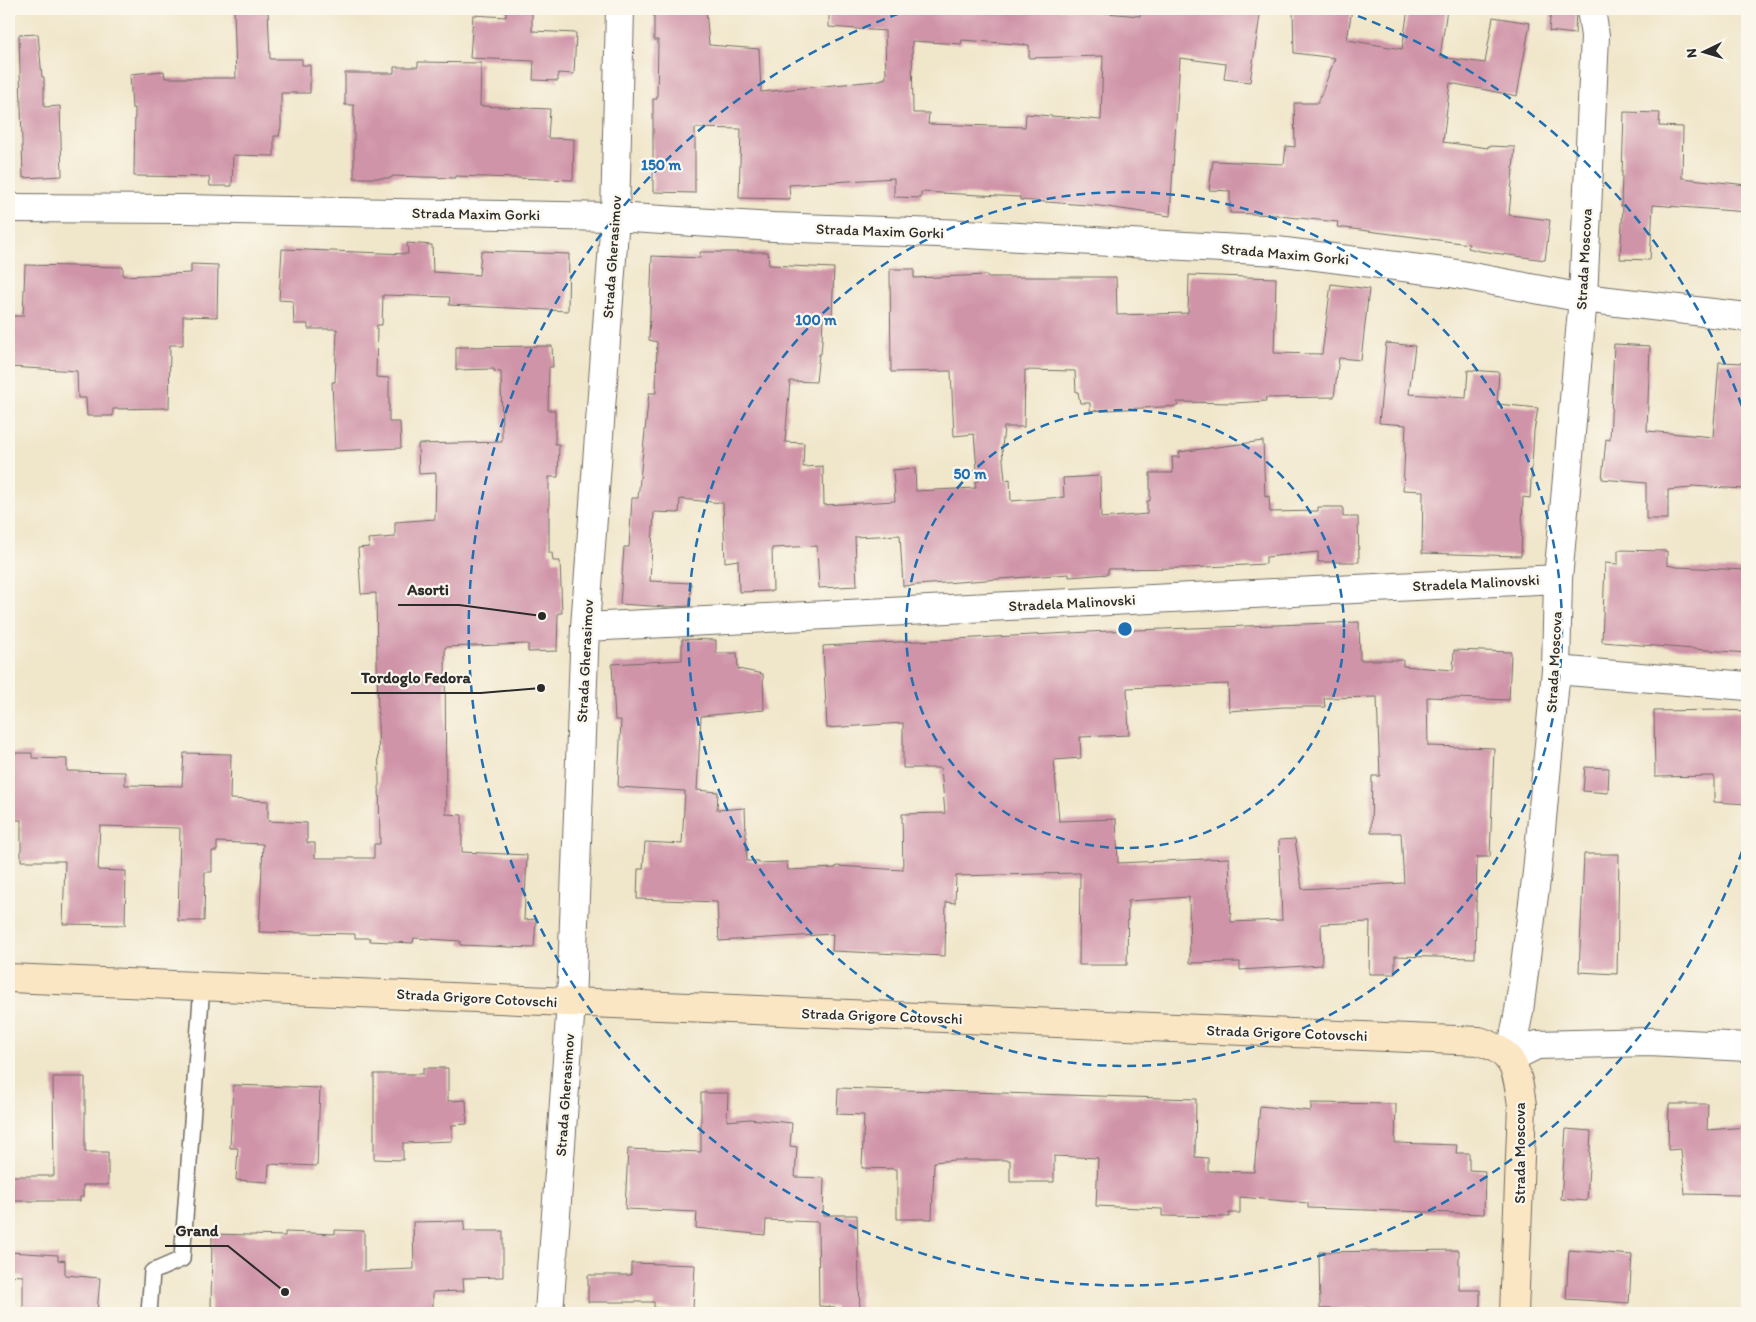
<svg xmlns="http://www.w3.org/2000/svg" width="1756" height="1322" font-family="Itim,sans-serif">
  <rect width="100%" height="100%" fill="#fbf7ec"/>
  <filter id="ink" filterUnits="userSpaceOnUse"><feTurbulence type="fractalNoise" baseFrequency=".02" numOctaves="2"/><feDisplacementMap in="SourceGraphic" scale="10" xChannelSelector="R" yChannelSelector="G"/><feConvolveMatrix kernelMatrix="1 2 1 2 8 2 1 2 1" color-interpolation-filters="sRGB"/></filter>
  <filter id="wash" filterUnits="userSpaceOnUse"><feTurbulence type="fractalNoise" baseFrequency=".0096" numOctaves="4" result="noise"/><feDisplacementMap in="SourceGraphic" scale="20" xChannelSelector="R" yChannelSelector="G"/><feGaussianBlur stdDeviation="1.12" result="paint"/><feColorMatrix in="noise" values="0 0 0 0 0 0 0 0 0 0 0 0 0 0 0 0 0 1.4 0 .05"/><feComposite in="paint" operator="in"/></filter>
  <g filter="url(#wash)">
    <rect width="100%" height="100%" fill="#f0e6ca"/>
    <g id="blocks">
      <path fill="#d094a9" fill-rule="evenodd" d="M 234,9 L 268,9 L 270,59 L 302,59 L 302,65 L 310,65 L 310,93 L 281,93 L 281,127 L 279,136 L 274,136 L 274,156 L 233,155 L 232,186 L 210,186 L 209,177 L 134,176 L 135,108 L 132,108 L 130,74 L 164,71 L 165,78 L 236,78 Z
        M 506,9 L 532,9 L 532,31 L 576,33 L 574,74 L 558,73 L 558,81 L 533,80 L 534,61 L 470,58 L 473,15 L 506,17 Z
        M 654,9 L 706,9 L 709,45 L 759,49 L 761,92 L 876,81 L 886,78 L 885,31 L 829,27 L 829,9 L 1095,9 L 1095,12 L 1140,16 L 1141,9 L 1261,9 L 1250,82 L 1224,79 L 1226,64 L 1180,58 L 1170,216 L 1100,206 L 1020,200 L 1020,197 L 921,192 L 921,198 L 894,197 L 894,178 L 789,185 L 790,199 L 739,198 L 741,129 L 695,128 L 695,193 L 653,192 L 653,99 L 657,99 L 658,40 L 654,40 ZM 962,40 L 1029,45 L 1029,58 L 1103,56 L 1101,120 L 1026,114 L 1025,127 L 928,124 L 929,113 L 913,113 L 912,41 L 961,44 Z
        M 1293,9 L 1352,9 L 1347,40 L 1402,49 L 1408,9 L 1447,9 L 1440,57 L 1485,63 L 1493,17 L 1530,23 L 1517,96 L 1450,83 L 1443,142 L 1488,148 L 1488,146 L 1515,147 L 1509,215 L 1550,220 L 1545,260 L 1480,251 L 1468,248 L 1469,244 L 1337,227 L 1338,222 L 1279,216 L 1279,215 L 1230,213 L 1230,191 L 1209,190 L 1213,161 L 1284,164 L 1286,146 L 1295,147 L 1294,103 L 1318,103 L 1335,58 L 1294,53 Z
        M 1551,9 L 1576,9 L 1575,34 L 1549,31 Z
        M 38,34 L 42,77 L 44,77 L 44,107 L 60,106 L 62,176 L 23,178 L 19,35 Z
        M 418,62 L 481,63 L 480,106 L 550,109 L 548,138 L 574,139 L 573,180 L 455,176 L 455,178 L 392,176 L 392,178 L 354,178 L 354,105 L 345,105 L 345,73 L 394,73 L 394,67 L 418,67 Z
        M 1624,112 L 1660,113 L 1659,126 L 1683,127 L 1682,178 L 1747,185 L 1747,212 L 1653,205 L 1650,260 L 1620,259 L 1623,206 L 1621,206 Z
        M 407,243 L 432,245 L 433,272 L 479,275 L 481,251 L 569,254 L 568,311 L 449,305 L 450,297 L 383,295 L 382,325 L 377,325 L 376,377 L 389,378 L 389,422 L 400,422 L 401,448 L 335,451 L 332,382 L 335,382 L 337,329 L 308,329 L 308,324 L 294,324 L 293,301 L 279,300 L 282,249 L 408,254 Z
        M 700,252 L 768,252 L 769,265 L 834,268 L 832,317 L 823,317 L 822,342 L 821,354 L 819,354 L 816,382 L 790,381 L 785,442 L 804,443 L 803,467 L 823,466 L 824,505 L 895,501 L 893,470 L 915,468 L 916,491 L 976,488 L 975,482 L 978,481 L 974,434 L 954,436 L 951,371 L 891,372 L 890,269 L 914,269 L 914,278 L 987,275 L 987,277 L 1116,277 L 1117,315 L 1188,313 L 1189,275 L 1276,278 L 1274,353 L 1322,354 L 1331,284 L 1369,289 L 1361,360 L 1339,358 L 1334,397 L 1265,398 L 1266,401 L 1235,403 L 1177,402 L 1178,406 L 1090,411 L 1090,403 L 1080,403 L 1078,392 L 1076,392 L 1075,371 L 1025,370 L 1024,427 L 1004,427 L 1002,449 L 1005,480 L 1010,479 L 1011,501 L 1064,497 L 1063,478 L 1100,476 L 1101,518 L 1147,514 L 1147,501 L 1150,501 L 1150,473 L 1173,473 L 1172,457 L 1180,457 L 1179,452 L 1263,441 L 1265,497 L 1269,496 L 1270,512 L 1318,511 L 1318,507 L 1343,507 L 1343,517 L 1358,517 L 1359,562 L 1318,562 L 1318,552 L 1266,557 L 1266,564 L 1187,568 L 1108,569 L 1108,574 L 1069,577 L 1069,574 L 903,586 L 900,535 L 855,537 L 857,586 L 819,588 L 817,546 L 772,548 L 773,591 L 739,592 L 738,560 L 725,562 L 723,503 L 680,499 L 679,513 L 654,512 L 650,581 L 691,583 L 690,606 L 666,607 L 620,604 L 624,547 L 629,547 L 632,498 L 638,498 L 649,393 L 656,393 L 657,342 L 649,340 L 652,256 L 700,258 Z
        M 191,264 L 218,265 L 217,317 L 183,316 L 183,345 L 170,345 L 169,408 L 113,409 L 113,416 L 87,416 L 86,398 L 78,398 L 77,371 L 9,367 L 9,316 L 23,316 L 25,265 L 123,267 L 123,276 L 191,273 Z
        M 1386,343 L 1415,346 L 1409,394 L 1466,398 L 1468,370 L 1499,372 L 1497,404 L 1538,408 L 1534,431 L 1530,498 L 1523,497 L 1521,556 L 1422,553 L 1423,491 L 1403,490 L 1406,425 L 1379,423 Z
        M 1614,344 L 1650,346 L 1647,431 L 1713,437 L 1719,362 L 1747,363 L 1745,489 L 1691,486 L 1691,488 L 1668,490 L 1668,519 L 1646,519 L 1646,483 L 1602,479 L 1606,439 L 1610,440 Z
        M 552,346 L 553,367 L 549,367 L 548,410 L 555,410 L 555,444 L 559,444 L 558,477 L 549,477 L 549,553 L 552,553 L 553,561 L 560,561 L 562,613 L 558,613 L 557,651 L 528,652 L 528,644 L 445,647 L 446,814 L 462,815 L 462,852 L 527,855 L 524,920 L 536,919 L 534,948 L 460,945 L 460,941 L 414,938 L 413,943 L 370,941 L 370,938 L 355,938 L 355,934 L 259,932 L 263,844 L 217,842 L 217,851 L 212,851 L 212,872 L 205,872 L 204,921 L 178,921 L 180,828 L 100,826 L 98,870 L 126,871 L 125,925 L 63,924 L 65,861 L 21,861 L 21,820 L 11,820 L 9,753 L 32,753 L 32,758 L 67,759 L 67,771 L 125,772 L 125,785 L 182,786 L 184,753 L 231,754 L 230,799 L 268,801 L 268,821 L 307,823 L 307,843 L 315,843 L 315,858 L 374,858 L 374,844 L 380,844 L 376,593 L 361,594 L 358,548 L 369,547 L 368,539 L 395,537 L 395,522 L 435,519 L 436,473 L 419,474 L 418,444 L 502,442 L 501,372 L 494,371 L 494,369 L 456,370 L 456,347 Z
        M 1618,550 L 1667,551 L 1667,565 L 1676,567 L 1747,570 L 1747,653 L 1602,642 L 1605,563 L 1618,564 Z
        M 1359,622 L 1360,660 L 1403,660 L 1403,666 L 1453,670 L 1454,650 L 1511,652 L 1509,700 L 1427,697 L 1428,746 L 1494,748 L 1490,857 L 1477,857 L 1475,958 L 1395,956 L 1395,974 L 1369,974 L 1370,922 L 1321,924 L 1322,965 L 1240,970 L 1240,962 L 1190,963 L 1189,897 L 1128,901 L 1127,965 L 1079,965 L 1080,873 L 956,876 L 955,903 L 946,902 L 945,956 L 832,951 L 833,934 L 719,941 L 717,902 L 637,899 L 638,869 L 643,869 L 645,842 L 682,844 L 685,791 L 618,787 L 621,720 L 615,720 L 612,664 L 682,660 L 682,639 L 716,640 L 716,653 L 737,653 L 738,669 L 763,674 L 764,710 L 701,716 L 697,790 L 718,792 L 717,810 L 745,808 L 747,861 L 758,861 L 758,863 L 787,862 L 788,870 L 836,868 L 836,866 L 903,870 L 902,814 L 945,813 L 941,768 L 903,768 L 903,723 L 827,728 L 823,646 L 1108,631 ZM 1228,684 L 1229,711 L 1284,707 L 1325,707 L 1324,698 L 1377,697 L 1380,776 L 1372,776 L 1371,833 L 1401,833 L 1404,883 L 1302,889 L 1295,839 L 1279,840 L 1282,920 L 1231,922 L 1229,858 L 1118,863 L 1116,819 L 1059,821 L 1054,760 L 1081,758 L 1080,737 L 1129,735 L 1127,688 Z
        M 1720,710 L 1747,711 L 1747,804 L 1714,802 L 1714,776 L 1655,777 L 1654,711 Z
        M 1585,767 L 1609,768 L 1608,793 L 1583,791 Z
        M 1584,854 L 1619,854 L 1617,974 L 1579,972 Z
        M 423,1068 L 448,1068 L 448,1101 L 466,1100 L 467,1124 L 452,1125 L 452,1141 L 403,1143 L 403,1160 L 374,1159 L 374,1074 L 423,1074 Z
        M 53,1077 L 85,1077 L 85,1152 L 108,1152 L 108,1185 L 83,1185 L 83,1197 L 80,1197 L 80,1201 L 9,1201 L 9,1176 L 54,1176 Z
        M 233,1085 L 320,1088 L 317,1166 L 269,1164 L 268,1182 L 236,1180 L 238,1148 L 230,1148 Z
        M 838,1088 L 1196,1099 L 1195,1157 L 1208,1158 L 1208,1171 L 1254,1172 L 1260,1106 L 1311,1111 L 1311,1103 L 1396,1104 L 1395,1143 L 1457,1145 L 1456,1153 L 1469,1153 L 1469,1170 L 1485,1171 L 1484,1214 L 1308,1208 L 1308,1203 L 1240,1197 L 1240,1213 L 1229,1213 L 1230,1217 L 1162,1216 L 1162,1209 L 1096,1206 L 1098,1158 L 1054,1156 L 1054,1182 L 1010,1182 L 1010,1160 L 954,1160 L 934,1162 L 932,1219 L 897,1219 L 897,1169 L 862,1168 L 864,1115 L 837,1114 Z
        M 701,1093 L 728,1093 L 727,1121 L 750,1119 L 792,1123 L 790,1146 L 797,1147 L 795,1177 L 824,1178 L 823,1215 L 857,1215 L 860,1313 L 834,1313 L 835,1307 L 819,1306 L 818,1222 L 766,1220 L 765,1235 L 696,1228 L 697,1212 L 625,1209 L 628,1149 L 701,1152 Z
        M 1669,1104 L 1708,1104 L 1707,1130 L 1747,1127 L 1747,1189 L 1739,1195 L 1685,1194 L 1681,1149 L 1668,1150 Z
        M 1566,1129 L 1591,1131 L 1587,1201 L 1561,1199 Z
        M 465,1221 L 464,1231 L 503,1231 L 503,1277 L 463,1278 L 464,1291 L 433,1292 L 433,1313 L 211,1313 L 212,1234 L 285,1236 L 285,1232 L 335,1234 L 335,1230 L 364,1231 L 364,1271 L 414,1269 L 413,1222 Z
        M 1459,1250 L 1459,1290 L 1480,1290 L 1480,1313 L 1373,1313 L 1373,1308 L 1320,1309 L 1319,1252 Z
        M 1569,1250 L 1632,1255 L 1629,1303 L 1566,1299 Z
        M 9,1252 L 58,1255 L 58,1261 L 65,1260 L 65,1275 L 100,1278 L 97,1313 L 23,1313 L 23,1276 L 9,1275 Z
        M 631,1263 L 695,1265 L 693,1309 L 654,1308 L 654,1302 L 588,1302 L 588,1275 L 631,1275 Z"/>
    </g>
  </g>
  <g filter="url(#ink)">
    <use href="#blocks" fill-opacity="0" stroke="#706c63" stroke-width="1"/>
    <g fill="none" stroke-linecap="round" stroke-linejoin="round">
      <defs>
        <path id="lane" d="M 149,1313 L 152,1272 L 182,1259 L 202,985"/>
        <path id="street" d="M 9,208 L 184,209 L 615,217 L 773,227 L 966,234 L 1277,251 L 1451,273 L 1583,298 L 1747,317
          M 585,627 L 1558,579
          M 1556,670 L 1747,686
          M 1510,1058 L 1519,1011 L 1537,872 L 1556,670 L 1558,579 L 1583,298 L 1595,36 L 1591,9
          M 1510,1058 L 1537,1045 L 1649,1042 L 1747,1047
          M 549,1313 L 571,1003 L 585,627 L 615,217 L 620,9"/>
        <path id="secondary" d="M 9,978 L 1479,1041 C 1515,1052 1517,1071 1522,1105 L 1514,1313"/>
      </defs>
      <use href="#lane" stroke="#706c63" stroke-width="18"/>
      <use href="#street" stroke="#706c63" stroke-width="30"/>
      <use href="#secondary" stroke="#706c63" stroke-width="30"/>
      <use href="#lane" stroke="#fff" stroke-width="15"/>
      <use href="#street" stroke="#fff" stroke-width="28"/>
      <use href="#secondary" stroke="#fbe6c3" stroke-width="28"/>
    </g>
  </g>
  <g fill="none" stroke="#1f6fb2" stroke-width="2.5" stroke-dasharray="9 6">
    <circle cx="1125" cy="629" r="219"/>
    <circle cx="1125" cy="629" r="437"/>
    <path d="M1747 837A656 656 0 1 1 906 11M1344 11A656 656 0 0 1 1747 421"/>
  </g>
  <g text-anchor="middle" stroke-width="4.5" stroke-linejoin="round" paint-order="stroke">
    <g font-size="15" fill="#2b2b2b" stroke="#fbf7ec">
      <text transform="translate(476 214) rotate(1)" y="5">Strada Maxim Gorki</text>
      <text transform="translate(880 231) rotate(2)" y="5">Strada Maxim Gorki</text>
      <text transform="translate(1285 254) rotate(5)" y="5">Strada Maxim Gorki</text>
      <text transform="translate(612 257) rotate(-86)" y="5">Strada Gherasimov</text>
      <text transform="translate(1584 259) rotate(-87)" y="5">Strada Moscova</text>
      <text transform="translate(1476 583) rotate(-3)" y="5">Stradela Malinovski</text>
      <text transform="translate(1072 603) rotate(-3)" y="5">Stradela Malinovski</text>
      <text transform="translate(585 661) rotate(-87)" y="5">Strada Gherasimov</text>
      <text transform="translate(1554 662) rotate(-87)" y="5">Strada Moscova</text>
      <text transform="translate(477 998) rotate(3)" y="5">Strada Grigore Cotovschi</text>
      <text transform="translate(882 1016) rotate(2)" y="5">Strada Grigore Cotovschi</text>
      <text transform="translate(1287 1033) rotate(2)" y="5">Strada Grigore Cotovschi</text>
      <text transform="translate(565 1095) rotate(-86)" y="5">Strada Gherasimov</text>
      <text transform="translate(1520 1153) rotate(-90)" y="5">Strada Moscova</text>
    </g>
  </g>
  <circle cx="1125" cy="629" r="8" fill="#1f6fb2" stroke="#fbf7ec" stroke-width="2.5"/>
  <g font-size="15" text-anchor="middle" font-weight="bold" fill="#1f6fb2" stroke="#fbf7ec" stroke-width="4.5" stroke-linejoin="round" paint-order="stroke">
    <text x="661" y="170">150 m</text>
    <text x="816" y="325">100 m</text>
    <text x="970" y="479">50 m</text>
  </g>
  <path fill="none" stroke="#2b2b2b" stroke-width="2" d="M542 616L459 605H398M541 688L481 693H351M285 1292L228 1246H165"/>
  <g fill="#2b2b2b" stroke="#fbf7ec" stroke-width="2">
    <circle cx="542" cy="616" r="5"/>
    <circle cx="541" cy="688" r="5"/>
    <circle cx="285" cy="1292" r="5"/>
  </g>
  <g font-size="16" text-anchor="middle" font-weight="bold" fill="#2b2b2b" stroke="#fbf7ec" stroke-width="4.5" stroke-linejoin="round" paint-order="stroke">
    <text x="428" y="595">Asorti</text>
    <text x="416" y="683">Tordoglo Fedora</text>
    <text x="197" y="1236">Grand</text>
  </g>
  <rect width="1756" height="1322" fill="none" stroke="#fbf7ec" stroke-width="30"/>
  <g transform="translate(1704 52) rotate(265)" stroke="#fbf7ec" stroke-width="4" paint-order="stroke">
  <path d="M0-4L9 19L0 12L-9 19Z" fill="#2b2b2b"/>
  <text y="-8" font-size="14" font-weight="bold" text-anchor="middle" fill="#2b2b2b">N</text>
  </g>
</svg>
